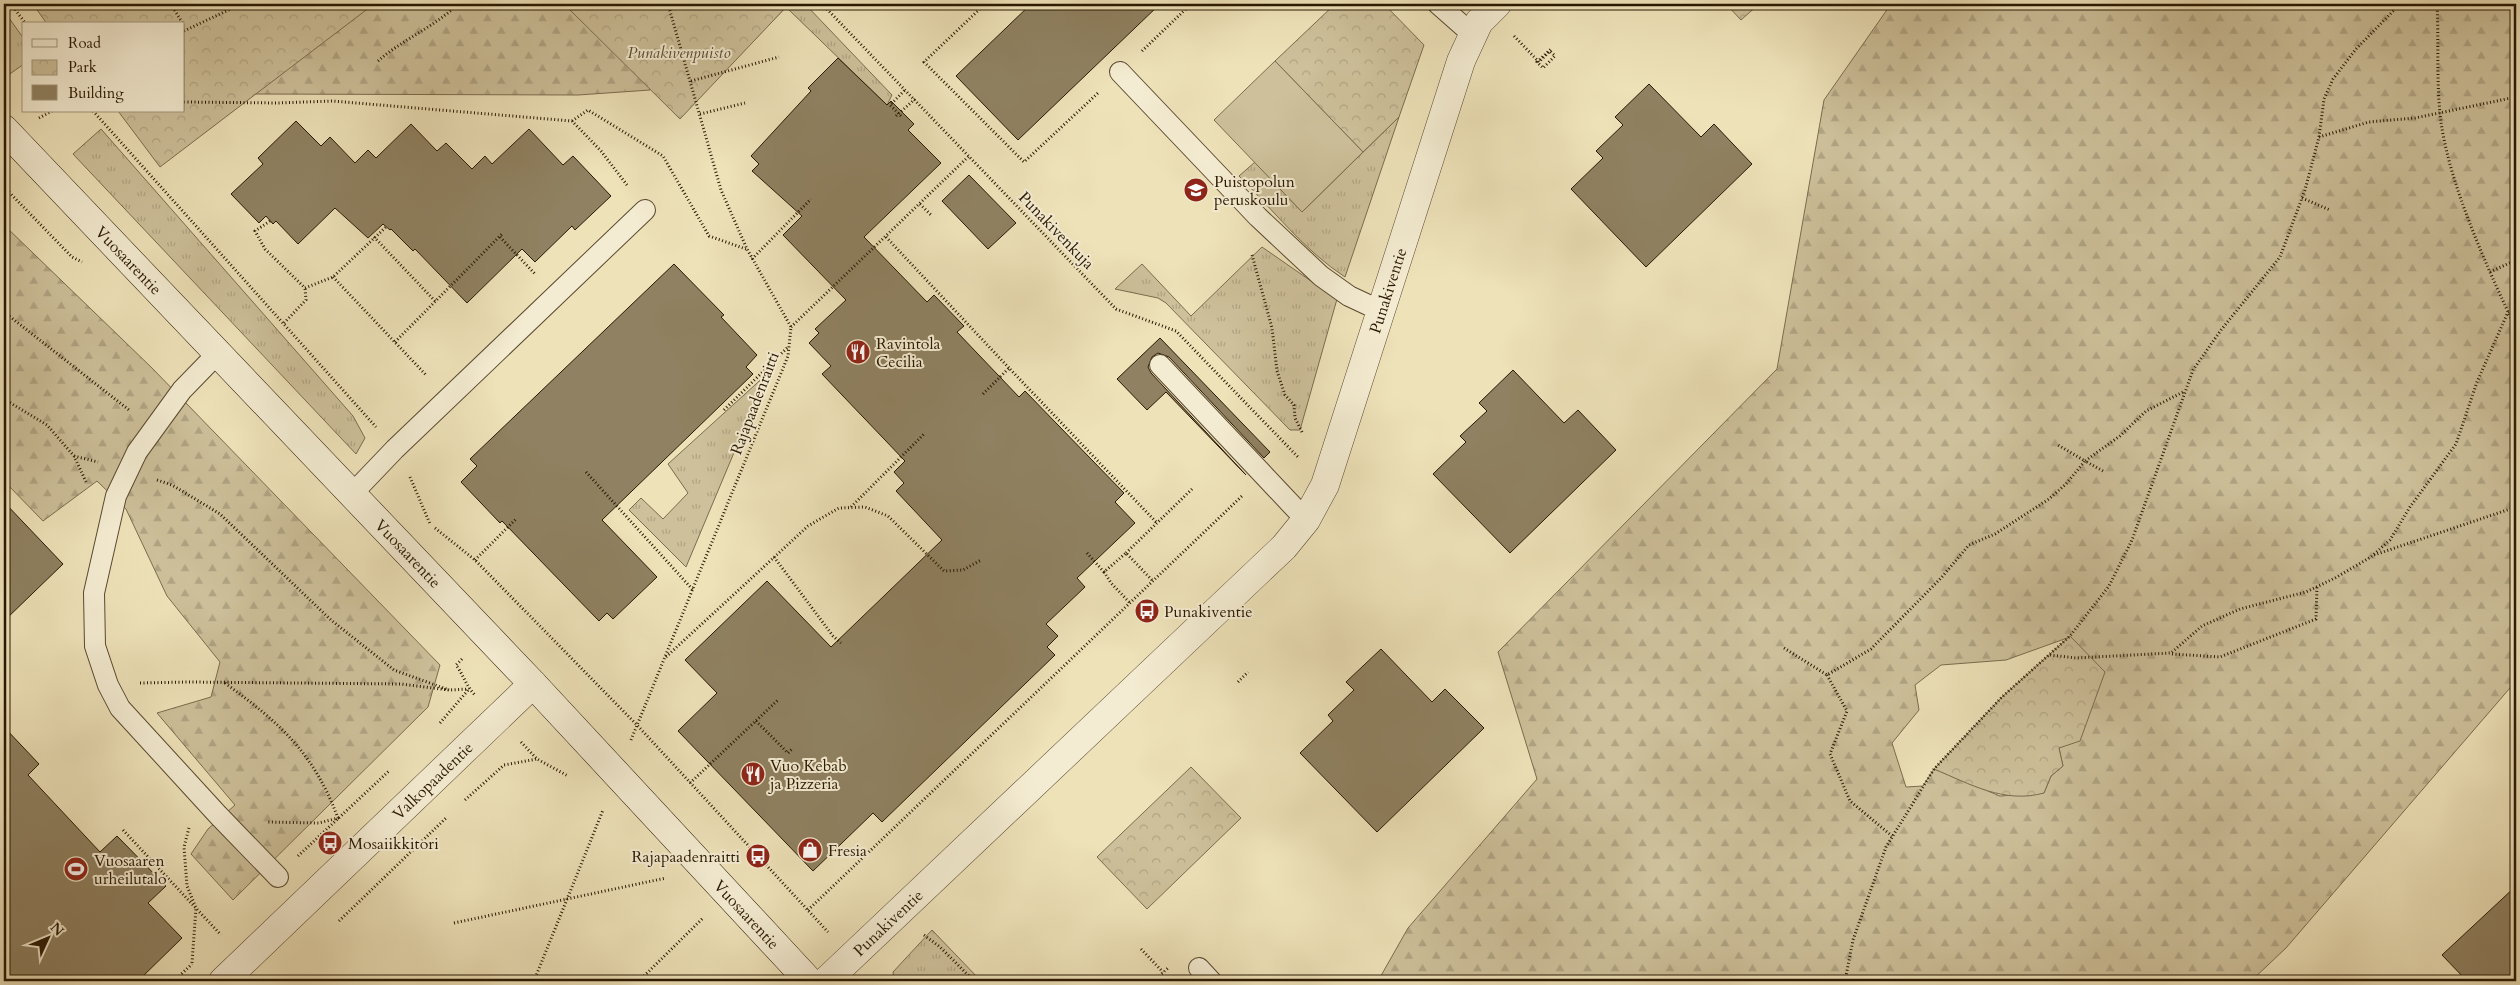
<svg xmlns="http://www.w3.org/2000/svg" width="2520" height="985" font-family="Cardo,serif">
  <defs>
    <pattern id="grass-tufts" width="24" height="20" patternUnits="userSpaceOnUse" patternTransform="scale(1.25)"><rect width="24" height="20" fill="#cdc09a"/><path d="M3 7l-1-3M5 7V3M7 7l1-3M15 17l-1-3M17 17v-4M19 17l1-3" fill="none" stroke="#b0a483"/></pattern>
    <pattern id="forest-firs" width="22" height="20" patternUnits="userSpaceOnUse" patternTransform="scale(1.25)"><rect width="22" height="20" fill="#cdc09a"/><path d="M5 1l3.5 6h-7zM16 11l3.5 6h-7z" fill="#b0a483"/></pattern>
    <pattern id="park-crowns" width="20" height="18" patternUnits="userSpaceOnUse" patternTransform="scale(1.25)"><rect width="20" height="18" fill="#cdc09a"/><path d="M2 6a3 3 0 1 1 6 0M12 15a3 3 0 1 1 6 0" fill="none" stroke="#b0a483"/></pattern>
  </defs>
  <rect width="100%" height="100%" fill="#eee2b9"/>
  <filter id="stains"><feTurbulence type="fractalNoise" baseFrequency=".004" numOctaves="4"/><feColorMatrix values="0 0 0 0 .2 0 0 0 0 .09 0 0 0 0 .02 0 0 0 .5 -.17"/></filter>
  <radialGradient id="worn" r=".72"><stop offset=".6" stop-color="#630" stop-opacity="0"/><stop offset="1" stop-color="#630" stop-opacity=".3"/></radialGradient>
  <path fill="url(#grass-tufts)" stroke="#7b6c4e" d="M 686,4 L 805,4 L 892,95 L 887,105 L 786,7 L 732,63 Z
    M 4,11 L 24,39 L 24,64 L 4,78 Z
    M 1399,117 L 1345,277 C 1305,251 1273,210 1239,176 L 1255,162 L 1302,212 Z
    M 101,129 L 353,416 L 365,438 L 356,454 L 73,154 Z
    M 1262,247 L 1337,299 L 1300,430 L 1290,430 L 1166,303 L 1158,298 L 1115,289 L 1142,264 L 1191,316 Z
    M 767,374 L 686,567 L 629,510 L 641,498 L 663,519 L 688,493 L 668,464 Z
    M 932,930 L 981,981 L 894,981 L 893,972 Z"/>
  <path fill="url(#forest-firs)" stroke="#7b6c4e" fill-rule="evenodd" d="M 276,4 L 660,4 L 650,90 L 578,95 L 256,94 L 186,89 Z
    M 1891,4 L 2516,4 L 2516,681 L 2286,948 L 2251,981 L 1378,981 L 1408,928 L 1537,779 L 1498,652 L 1777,369 L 1824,100 ZM 2070,637 L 2104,672 L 2059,748 L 2063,766 L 2051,776 L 2044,793 L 2000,796 L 1934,769 L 1923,786 L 1906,787 L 1892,743 L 1919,710 L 1915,685 L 1941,665 L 2006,660 Z
    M 4,225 L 152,368 L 440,665 L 428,707 L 233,900 L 191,854 L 208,829 L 235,805 L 157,713 L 211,697 L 220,662 L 167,596 L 126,509 L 97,481 L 43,521 L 4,481 Z"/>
  <path fill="url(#park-crowns)" stroke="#7b6c4e" d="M 33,4 L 374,4 L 160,167 L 118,111 L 184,111 L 184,24 L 47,24 Z
    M 564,4 L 789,4 L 680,119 Z
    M 1335,4 L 1384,4 L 1424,45 L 1399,117 L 1363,152 L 1275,61 Z
    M 1726,4 L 1759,4 L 1741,20 Z
    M 2070,636 L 2105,672 L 2080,741 L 2059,748 L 2063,766 L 2051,776 L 2044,793 C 2004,804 1970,784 1934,769 L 2002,697 Z
    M 1191,767 L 1241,818 L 1147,909 L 1097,857 Z"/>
  <path fill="#cdc09a" stroke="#7b6c4e" d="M 1275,61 L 1363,152 L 1302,212 L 1214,120 Z"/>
  <path fill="#8f8161" stroke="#291802" d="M 1031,4 L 1160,4 L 1018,140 L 956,76 Z
    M 838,58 L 887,105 L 891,101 L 914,124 L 908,130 L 941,163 L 864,237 L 927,302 L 934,295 L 964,326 L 957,332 L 1019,397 L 1025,391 L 1124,493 L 1115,502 L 1135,523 L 1077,578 L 1085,587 L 1046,624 L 1058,636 L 1047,647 L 1055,655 L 882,822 L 873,813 L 813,871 L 678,731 L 717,693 L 685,660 L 767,581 L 831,647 L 942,540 L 896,491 L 904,483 L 894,472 L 905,461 L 822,374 L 831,366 L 809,343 L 819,333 L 815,329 L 846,300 L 783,235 L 802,216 L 752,171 L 759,164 L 751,156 L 811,91 L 808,88 Z
    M 1649,84 L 1701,137 L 1714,124 L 1752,164 L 1646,267 L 1571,189 L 1603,158 L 1596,151 L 1623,125 L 1615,117 Z
    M 296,121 L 321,146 L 330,137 L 355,163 L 368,150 L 376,158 L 411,124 L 437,151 L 446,143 L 472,169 L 485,156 L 492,164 L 529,129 L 563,165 L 573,156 L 611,196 L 575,230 L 572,226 L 535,262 L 522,249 L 467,303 L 415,249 L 413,251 L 391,229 L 390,230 L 383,224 L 368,238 L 335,208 L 298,244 L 276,221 L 273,224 L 266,216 L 259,223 L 231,194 L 263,164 L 258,158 Z
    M 969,175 L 1016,223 L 988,249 L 942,201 Z
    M 674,264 L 724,315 L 721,317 L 757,355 L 746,367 L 753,374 L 602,520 L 657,577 L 613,619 L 607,613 L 599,621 L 502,521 L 500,523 L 461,482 L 477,466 L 470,459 Z
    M 1160,338 L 1270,452 L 1264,458 L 1169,357 L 1158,353 L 1152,357 L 1148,367 L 1151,373 L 1246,475 L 1166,392 L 1147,410 L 1117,379 Z
    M 1513,370 L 1564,423 L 1578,410 L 1616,450 L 1510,553 L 1433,474 L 1466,442 L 1460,436 L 1487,411 L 1479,403 Z
    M 4,502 L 63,564 L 4,621 Z
    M 1381,649 L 1432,702 L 1445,689 L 1484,728 L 1377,832 L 1300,753 L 1333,721 L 1328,715 L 1354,690 L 1346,682 Z
    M 4,727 L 39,764 L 28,775 L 100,852 L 117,836 L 166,886 L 148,903 L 182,938 L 138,981 L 4,981 Z
    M 2516,886 L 2516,981 L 2467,981 L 2442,955 Z"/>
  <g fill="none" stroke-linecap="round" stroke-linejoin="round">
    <defs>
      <path id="lane" d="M 1438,4 L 1472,34
        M 1120,72 L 1258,217 L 1321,276 L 1349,296 L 1381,311
        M 218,353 L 182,390 L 137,452 L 116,496 L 94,593 L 95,646 L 108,685 L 120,708 L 218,815 L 278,877
        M 1160,365 L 1306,520
        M 352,494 L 395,449 L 645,210
        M 1199,968 L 1211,981"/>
      <g id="street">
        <path id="s1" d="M 223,981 L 533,684"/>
        <path id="s2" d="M 826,981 L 1284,547 L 1306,520 L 1325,485 L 1461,61 L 1479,22 L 1497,4"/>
      </g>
      <g id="secondary">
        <path id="s3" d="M 4,129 L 533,684 L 809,981"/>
      </g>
    </defs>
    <use href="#lane" stroke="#5a4a30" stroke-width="22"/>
    <use href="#street" stroke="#5a4a30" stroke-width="29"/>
    <use href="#secondary" stroke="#291802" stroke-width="29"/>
    <path stroke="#291802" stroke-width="3" stroke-dasharray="1 2.5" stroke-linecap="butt" d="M 11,4 L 26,24
      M 171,4 L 183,24
      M 822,4 L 1116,309 L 1176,331 L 1299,458
      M 985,4 L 924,62 L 1024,162 L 1098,93
      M 2437,4 C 2439,41 2436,85 2441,122 C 2450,187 2488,269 2516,329
      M 184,31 L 241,4
      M 1514,36 L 1539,62 L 1550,51 L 1555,56 L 1543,68 L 1537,62 L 1551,49
      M 1142,51 L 1191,4
      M 378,61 C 403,39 433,28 458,4
      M 691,81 L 779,57
      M 184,102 L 278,103 L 332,101 L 572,121 L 601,151 L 627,185
      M 93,111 L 376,427
      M 700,114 L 745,103
      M 896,116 L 915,99
      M 901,116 L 890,105 L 905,90
      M 39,118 L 52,111
      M 572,121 L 588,110 L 663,156 L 709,236 L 746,249
      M 2319,137 L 2369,122 L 2415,118 L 2516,97
      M 4,187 L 72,257 L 82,262
      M 2302,198 L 2330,210
      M 920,204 L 932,216
      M 270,221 L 255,231 L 265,249 L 305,288 L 333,277 L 386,227
      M 374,237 L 435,301
      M 500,237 L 536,275
      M 886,237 L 1009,368
      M 1252,255 L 1272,328 L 1277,371 L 1285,395 L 1294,405 L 1295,418 L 1303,434
      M 752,259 L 811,199
      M 2490,272 L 2516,260
      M 333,277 L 427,376
      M 4,312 L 129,410
      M 284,323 L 306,300 L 305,288
      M 791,327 L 969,156
      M 395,342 L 503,233
      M 983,394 L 1009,368 L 1157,523
      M 4,399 L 47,425 L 74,456 L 87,484
      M 724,410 L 788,347
      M 74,456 L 98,462
      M 2103,471 L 2085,461 L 2120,436 L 2146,411 L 2185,391
      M 586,472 L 693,590
      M 410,477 L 430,524
      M 157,480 L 172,485 L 220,514 L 331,620 L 394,670 L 449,690
      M 851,507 L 924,434
      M 435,528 L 475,560 L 637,725 L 828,932
      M 1087,553 L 1104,572 L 1126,553 L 1153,581
      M 1126,553 L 1192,489
      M 2374,555 L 2516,507
      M 774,557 L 833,636 L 841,643
      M 475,560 L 516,519
      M 1104,572 L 1111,583 L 1130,603
      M 1784,648 L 1827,675 L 1871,649 L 1941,578 L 1969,545 L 1995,534 L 2049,499 L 2066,484 L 2085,461 L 2058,445
      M 2172,654 L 2220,657 L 2316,619 L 2317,586
      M 2050,655 L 2076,658 L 2171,653 L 2202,626 L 2240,609 L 2306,592 L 2335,578 L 2371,557 L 2390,540 L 2410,507 L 2456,444 L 2477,382 L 2508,312 L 2516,309
      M 666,657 L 808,526 L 839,508 L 865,507 L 888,516 L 944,571 L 963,570 L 981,560
      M 462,659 L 456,665 C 463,674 466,686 475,695
      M 1827,675 L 1847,711 L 1830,754 L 1850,801 L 1892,836
      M 1238,682 L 1248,672
      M 140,683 L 189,682 L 401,684 L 449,690 L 469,689
      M 225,683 C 281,724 313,752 338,818 L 319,823 L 267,822
      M 756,721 L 788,753 L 793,748
      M 440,723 L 469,689
      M 631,740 L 788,356 L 791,327 L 747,249 L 721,190 L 668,4
      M 521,742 L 537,759 L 568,776
      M 690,783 L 779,699
      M 465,800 L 504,765 L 537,759
      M 189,828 L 184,847 L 187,886 L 196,908 L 192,963
      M 123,830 L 221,935
      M 298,856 L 390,770
      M 808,910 L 1242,496
      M 339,921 L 446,818
      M 454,923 L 666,878
      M 924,935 L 940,947 L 973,980 L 978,978
      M 1141,949 L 1163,972
      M 174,981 L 192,964
      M 534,981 L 603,810
      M 639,981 L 703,918
      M 1154,981 L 1168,968
      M 1845,981 L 1853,940 L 1886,847 L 1934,769 L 2002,697 L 2070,636 L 2109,586 L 2132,540 L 2193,370 L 2221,330 L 2280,257 L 2305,190 L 2319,137 L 2324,99 L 2333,79 L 2356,49 L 2400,4"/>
    <use href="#lane" stroke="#f4ecd2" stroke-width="20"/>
    <use href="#street" stroke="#f4ecd2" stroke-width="28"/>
    <use href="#secondary" stroke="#f4ecd2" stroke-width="28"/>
  </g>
  <defs>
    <symbol id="school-disc" viewBox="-11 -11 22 22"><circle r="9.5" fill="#8f2418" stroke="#f4ecd2"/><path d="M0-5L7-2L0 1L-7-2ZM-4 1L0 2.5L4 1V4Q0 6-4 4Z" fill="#fff"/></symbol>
    <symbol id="restaurant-disc" viewBox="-11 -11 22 22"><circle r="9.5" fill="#8f2418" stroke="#f4ecd2"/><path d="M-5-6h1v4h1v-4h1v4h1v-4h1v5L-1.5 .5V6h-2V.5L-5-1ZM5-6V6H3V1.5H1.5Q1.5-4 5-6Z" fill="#fff"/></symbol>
    <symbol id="bus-disc" viewBox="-11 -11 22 22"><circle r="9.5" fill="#8f2418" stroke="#f4ecd2"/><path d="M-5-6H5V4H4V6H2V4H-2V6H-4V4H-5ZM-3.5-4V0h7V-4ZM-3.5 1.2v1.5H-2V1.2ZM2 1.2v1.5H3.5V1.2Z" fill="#fff"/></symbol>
    <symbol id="shop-disc" viewBox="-11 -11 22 22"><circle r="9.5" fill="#8f2418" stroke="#f4ecd2"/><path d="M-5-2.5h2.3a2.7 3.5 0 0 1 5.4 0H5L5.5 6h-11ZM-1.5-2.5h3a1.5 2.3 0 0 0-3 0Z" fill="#fff"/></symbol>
    <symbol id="stadium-disc" viewBox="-11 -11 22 22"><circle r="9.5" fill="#8f2418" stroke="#f4ecd2"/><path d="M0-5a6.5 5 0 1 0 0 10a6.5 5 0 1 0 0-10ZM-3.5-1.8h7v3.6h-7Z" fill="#fff"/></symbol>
  </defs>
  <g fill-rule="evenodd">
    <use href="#school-disc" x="1182" y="176" width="28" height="28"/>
    <use href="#restaurant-disc" x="844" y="338" width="28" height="28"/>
    <use href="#bus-disc" x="1133" y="597" width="28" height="28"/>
    <use href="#restaurant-disc" x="739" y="760" width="28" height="28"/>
    <use href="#bus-disc" x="316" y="829" width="28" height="28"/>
    <use href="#shop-disc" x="796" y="836" width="28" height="28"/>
    <use href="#bus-disc" x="744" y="842" width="28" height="28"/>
    <use href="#stadium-disc" x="62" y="855" width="28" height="28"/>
  </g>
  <g text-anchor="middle" stroke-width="4" stroke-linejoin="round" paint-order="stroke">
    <g font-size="16" font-style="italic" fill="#5a4a30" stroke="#f4ecd2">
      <text x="679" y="58">Punakivenpuisto</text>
    </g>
    <g font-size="16" fill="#291802" stroke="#f4ecd2" text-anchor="start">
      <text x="1214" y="187">Puistopolun<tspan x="1214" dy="18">peruskoulu</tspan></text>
      <text x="876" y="349">Ravintola<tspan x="876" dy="18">Cecilia</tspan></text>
      <text x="1164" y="617">Punakiventie</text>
      <text x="770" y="771">Vuo Kebab<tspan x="770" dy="18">ja Pizzeria</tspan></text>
      <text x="348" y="849">Mosaiikkitori</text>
      <text x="828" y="856">Fresia</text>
      <text x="740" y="862" text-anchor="end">Rajapaadenraitti</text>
      <text x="94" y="866">Vuosaaren<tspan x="94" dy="18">urheilutalo</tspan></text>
    </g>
    <g font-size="16" fill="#291802" stroke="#f4ecd2">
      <text transform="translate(1057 230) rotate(46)" y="6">Punakivenkuja</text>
      <text dy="6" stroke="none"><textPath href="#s3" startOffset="181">Vuosaarentie</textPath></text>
      <text dy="6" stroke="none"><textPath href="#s2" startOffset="910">Punakiventie</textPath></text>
      <text transform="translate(754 403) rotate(-69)" y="6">Rajapaadenraitti</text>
      <text dy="6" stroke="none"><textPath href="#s3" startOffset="586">Vuosaarentie</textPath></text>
      <text dy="6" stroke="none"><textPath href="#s1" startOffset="290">Valkopaadentie</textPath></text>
      <text dy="6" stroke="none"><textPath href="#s3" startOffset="1081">Vuosaarentie</textPath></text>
      <text dy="6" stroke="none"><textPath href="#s2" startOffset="85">Punakiventie</textPath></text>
    </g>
  </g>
  <rect width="2520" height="985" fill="none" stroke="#eee2b9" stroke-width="20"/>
  <rect x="5" y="5" width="2510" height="975" fill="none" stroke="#291802" stroke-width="2.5"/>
  <rect x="10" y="10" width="2500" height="965" fill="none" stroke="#291802"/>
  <rect x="22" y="22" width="162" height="90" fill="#f4ecd2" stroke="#a3977f"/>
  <rect x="32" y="39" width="25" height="8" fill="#f4ecd2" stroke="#a3977f"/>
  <text x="68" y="48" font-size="15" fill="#291802">Road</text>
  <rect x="32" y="60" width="25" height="15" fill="url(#park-crowns)" stroke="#a3977f"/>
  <text x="68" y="72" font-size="15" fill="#291802">Park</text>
  <rect x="32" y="85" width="25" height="15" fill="#8f8161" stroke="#a3977f"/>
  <text x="68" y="98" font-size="15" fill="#291802">Building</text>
  <g transform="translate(48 938) rotate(46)" stroke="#f4ecd2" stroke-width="4" paint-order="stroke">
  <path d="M0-4L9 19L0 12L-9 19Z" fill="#291802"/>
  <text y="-8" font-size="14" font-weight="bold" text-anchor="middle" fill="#291802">N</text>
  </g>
  <rect width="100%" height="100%" filter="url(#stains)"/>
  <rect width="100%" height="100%" fill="url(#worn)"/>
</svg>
